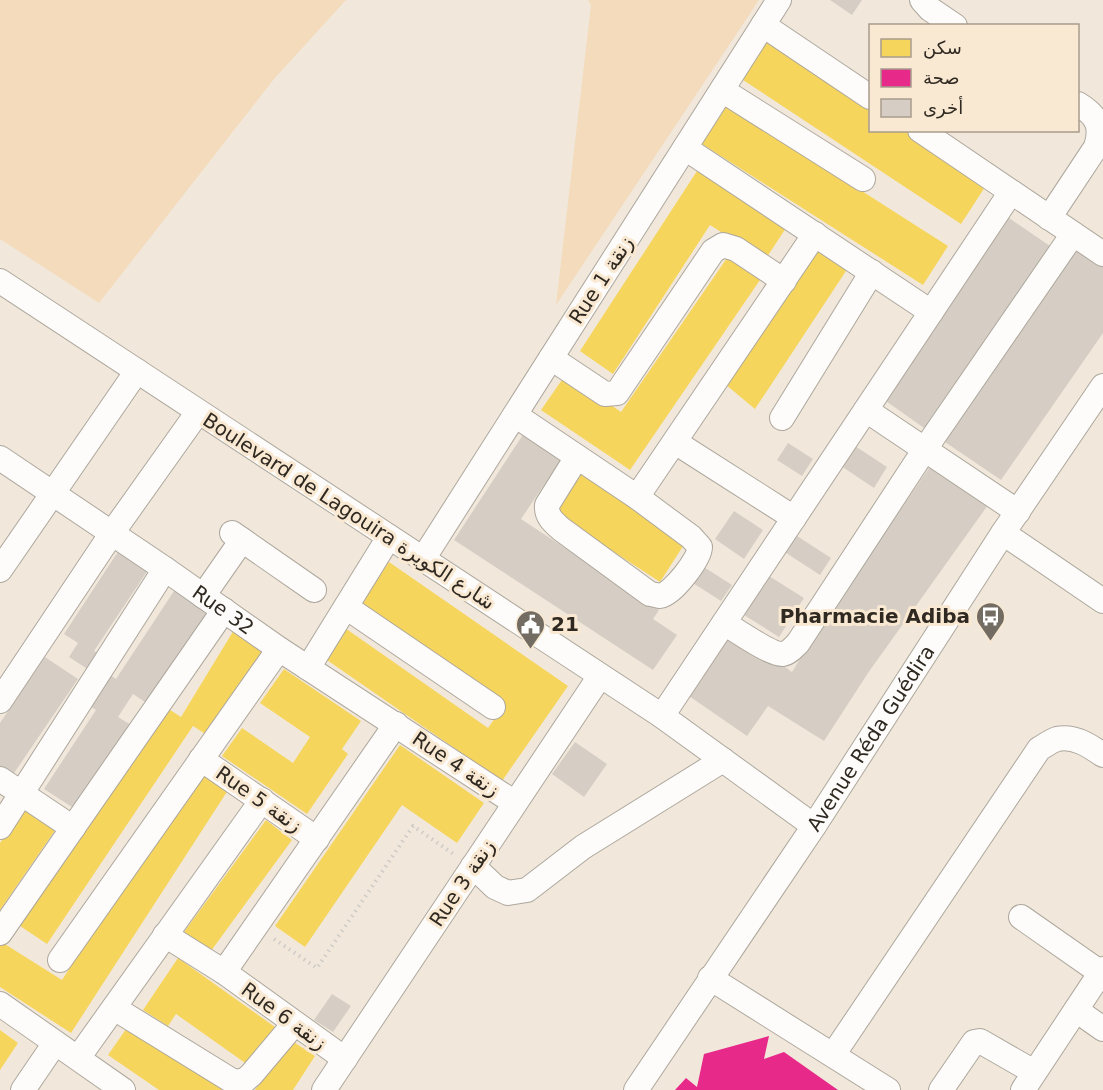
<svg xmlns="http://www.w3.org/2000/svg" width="1103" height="1090" font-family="'DejaVu Sans','Noto Sans Arabic',sans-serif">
  <rect width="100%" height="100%" fill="#f1e8db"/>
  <path fill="#f3dbbc" d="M 0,0 L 346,0 L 274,79 L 99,303 L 0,239 Z
    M 588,0 L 759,0 L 556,305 L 591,5 Z"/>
  <path fill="#f6d55c" d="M 766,39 L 870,107 L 870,130 L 906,130 L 987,184 L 961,224 L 740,78 Z
    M 727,105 L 948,246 L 923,285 L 702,144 Z
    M 697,171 L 786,228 L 765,260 L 710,225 L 613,374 L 580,351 Z
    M 820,246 L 846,271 L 755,409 L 725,384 Z
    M 727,258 L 760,280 L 630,470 L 541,410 L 566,374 L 621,412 Z
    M 578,470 L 687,540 L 660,582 L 551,511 Z
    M 389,562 L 568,686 L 502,781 L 324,658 L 345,628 L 488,728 L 505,704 L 360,604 Z
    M 237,625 L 273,653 L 207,735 L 193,726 L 47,944 L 17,924 L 164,706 L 181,717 Z
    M 284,669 L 361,721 L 342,749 L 348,754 L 307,814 L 222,756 L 242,728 L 293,763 L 310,737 L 260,703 Z
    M 400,745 L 484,803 L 457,843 L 402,805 L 305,947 L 275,926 Z
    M 201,765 L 232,784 L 71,1033 L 0,987 L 0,941 L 62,980 Z
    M 27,805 L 58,826 L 0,910 L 0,843 Z
    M 266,820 L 292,840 L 211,951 L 184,932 Z
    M 178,958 L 275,1027 L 248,1065 L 176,1014 L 168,1026 L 143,1010 Z
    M 131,1022 L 231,1090 L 159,1090 L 108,1055 Z
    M 0,1030 L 18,1043 L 0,1070 Z
    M 289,1039 L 315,1056 L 293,1090 L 255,1090 Z"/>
  <path fill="#e7298a" d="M 769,1036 L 764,1059 L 784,1052 L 838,1090 L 675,1090 L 686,1078 L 697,1087 L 704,1054 Z"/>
  <path fill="#d6cec4" d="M 830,0 L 862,0 L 852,15 Z
    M 1009,218 L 1050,246 L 924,428 L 883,399 Z
    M 1076,246 L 1103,265 L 1103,333 L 1001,480 L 942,440 Z
    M 524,433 L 562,458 L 521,519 L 659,610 L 653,619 L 677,635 L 653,670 L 454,540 Z
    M 788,443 L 813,459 L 802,476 L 777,460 Z
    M 852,444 L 887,467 L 874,488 L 838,464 Z
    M 931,465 L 988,505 L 868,673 L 824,741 L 768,706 L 747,736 L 686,694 L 731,630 L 792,672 L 813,638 Z
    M 734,511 L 763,530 L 744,559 L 715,539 Z
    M 794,534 L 831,558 L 820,575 L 783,551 Z
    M 121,547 L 150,567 L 94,651 L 99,654 L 89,670 L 69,657 L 78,643 L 64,634 Z
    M 696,562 L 732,585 L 721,601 L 685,578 Z
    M 769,576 L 804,598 L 779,637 L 744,615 Z
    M 176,588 L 210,611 L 148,704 L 133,694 L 118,717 L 131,725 L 75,809 L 44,789 L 96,710 L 85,703 L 106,672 L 116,679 Z
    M 45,657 L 78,679 L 10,779 L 0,773 L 0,723 Z
    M 575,742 L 607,764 L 584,797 L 552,774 Z
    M 332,994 L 351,1006 L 333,1032 L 314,1020 Z"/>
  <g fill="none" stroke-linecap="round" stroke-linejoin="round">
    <defs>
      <g id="minor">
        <path d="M 922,0 L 930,9 L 955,26"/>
        <path d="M 763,25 L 870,97"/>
        <path d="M 722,90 L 863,179"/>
        <path d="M 920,130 L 1103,254"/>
        <path d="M 685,148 L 931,312"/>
        <path d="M 1049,218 L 1096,147 C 1103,125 1096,115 1078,104"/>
        <path d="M 0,281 L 662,716 L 814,826"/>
        <path d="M 551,358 L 605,394 L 617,393 L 713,251 L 723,245 L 736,249 L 784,281"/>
        <path d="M 866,410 L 1018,512"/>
        <path d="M 515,415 L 637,497 L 815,234"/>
        <path d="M 782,418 L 872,272"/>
        <path d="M 675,442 L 794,518"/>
        <path d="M 577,457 L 547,505 C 546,516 553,522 561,529 L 650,594 C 651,594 660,596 660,596 C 673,594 700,558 700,547 L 691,537 L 637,497"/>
        <path id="s1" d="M 0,458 L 165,569 L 279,649 L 515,803"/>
        <path d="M 232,533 L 314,590"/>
        <path d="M 1003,533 L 1103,601"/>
        <path d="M 423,559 L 779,0"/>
        <path d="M 0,570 L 137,371"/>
        <path d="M 203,596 L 242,540"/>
        <path d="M 346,607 L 493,707"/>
        <path d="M 724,623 C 736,630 771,655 783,654 C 789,653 794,647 798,643 L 925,449 L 1073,234"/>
        <path d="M 308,668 L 389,537"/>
        <path d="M 0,701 L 112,533 L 198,412"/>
        <path d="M 662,716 L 1011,192"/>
        <path d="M 201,759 L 317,839"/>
        <path d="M 0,779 L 73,828"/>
        <path d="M 0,827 L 165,569"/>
        <path d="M 473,866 L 495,887 L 508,893 L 527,890 L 583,847 L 723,760"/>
        <path d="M 1021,917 L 1101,973"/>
        <path d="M 0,933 L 224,610"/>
        <path d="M 165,935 L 224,972 L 345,1059"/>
        <path d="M 60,960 L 279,649"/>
        <path d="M 224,972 L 396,724"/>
        <path d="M 710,978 L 888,1090"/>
        <path d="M 0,1004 L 123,1090"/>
        <path d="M 114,1008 L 234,1082 L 245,1080 L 251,1075 L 294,1024"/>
        <path d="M 1076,1010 L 1103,1029"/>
        <path d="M 833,1055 L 1039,749 C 1044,746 1051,741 1057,739 C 1074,735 1090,746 1103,755"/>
        <path d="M 78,1058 L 262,800"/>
        <path d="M 23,1090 L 55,1043"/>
        <path d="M 324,1090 L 600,676"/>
        <path id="s2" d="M 636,1090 L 814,826 L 1003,533 L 1103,386"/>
        <path d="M 941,1090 L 974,1042 L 980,1041 L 1034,1072"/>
        <path d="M 1023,1090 L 1103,969"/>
      </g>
    </defs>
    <use href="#minor" stroke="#ada79d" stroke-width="26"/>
    <path stroke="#cecbc7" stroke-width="4" stroke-dasharray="1.5 4.5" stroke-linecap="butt" d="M 274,939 L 317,968 L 413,826 L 455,855"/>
    <use href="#minor" stroke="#fdfcfa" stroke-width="24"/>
  </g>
  <defs>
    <symbol id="bus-pin" viewBox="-11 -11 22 30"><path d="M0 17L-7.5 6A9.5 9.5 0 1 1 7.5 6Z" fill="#736c62" stroke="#f9e9d3"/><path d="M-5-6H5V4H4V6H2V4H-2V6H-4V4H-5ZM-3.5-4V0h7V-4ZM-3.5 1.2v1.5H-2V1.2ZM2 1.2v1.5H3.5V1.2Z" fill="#fff"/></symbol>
    <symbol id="civic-pin" viewBox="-11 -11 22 30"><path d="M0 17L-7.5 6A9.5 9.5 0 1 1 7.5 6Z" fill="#736c62" stroke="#f9e9d3"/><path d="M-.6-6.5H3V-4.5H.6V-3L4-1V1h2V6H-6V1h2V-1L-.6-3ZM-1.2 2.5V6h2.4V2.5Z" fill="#fff"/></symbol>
  </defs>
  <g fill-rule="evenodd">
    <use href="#bus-pin" x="974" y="600" width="33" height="45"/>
    <use href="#civic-pin" x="514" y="608" width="33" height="45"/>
  </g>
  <g text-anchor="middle" stroke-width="6" stroke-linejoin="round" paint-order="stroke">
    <g font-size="20" fill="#2f2921" stroke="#f9e9d3">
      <text transform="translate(601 280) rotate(-57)" y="7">Rue 1 زنقة</text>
      <text transform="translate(349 511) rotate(33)" y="7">Boulevard de Lagouira شارع الكويرة</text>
      <text dy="7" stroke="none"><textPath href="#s1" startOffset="270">Rue 32</textPath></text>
      <text dy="7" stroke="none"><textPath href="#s2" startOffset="423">Avenue Réda Guédira</textPath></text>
      <text transform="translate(456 764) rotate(34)" y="7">Rue 4 زنقة</text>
      <text transform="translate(259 799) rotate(35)" y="7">Rue 5 زنقة</text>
      <text transform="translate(462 883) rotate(-56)" y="7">Rue 3 زنقة</text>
      <text transform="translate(284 1016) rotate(36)" y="7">Rue 6 زنقة</text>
    </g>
    <g font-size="20" font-weight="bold" fill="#2f2921" stroke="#f9e9d3" text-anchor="end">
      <text x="970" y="623">Pharmacie Adiba</text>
      <text x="551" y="631" text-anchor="start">21</text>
    </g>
  </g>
  <rect x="869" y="24" width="210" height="108" fill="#f9e9d3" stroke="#a89c8c" stroke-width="1.5"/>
  <rect x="881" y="39" width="30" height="18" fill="#f6d55c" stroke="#a89c8c" stroke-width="1.5"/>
  <text x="923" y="54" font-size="18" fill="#2f2921">سكن</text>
  <rect x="881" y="69" width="30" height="18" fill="#e7298a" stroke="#a89c8c" stroke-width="1.5"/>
  <text x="923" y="84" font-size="18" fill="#2f2921">صحة</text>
  <rect x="881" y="99" width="30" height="18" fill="#d6cec4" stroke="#a89c8c" stroke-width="1.5"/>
  <text x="923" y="114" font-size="18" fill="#2f2921">أخرى</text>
</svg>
